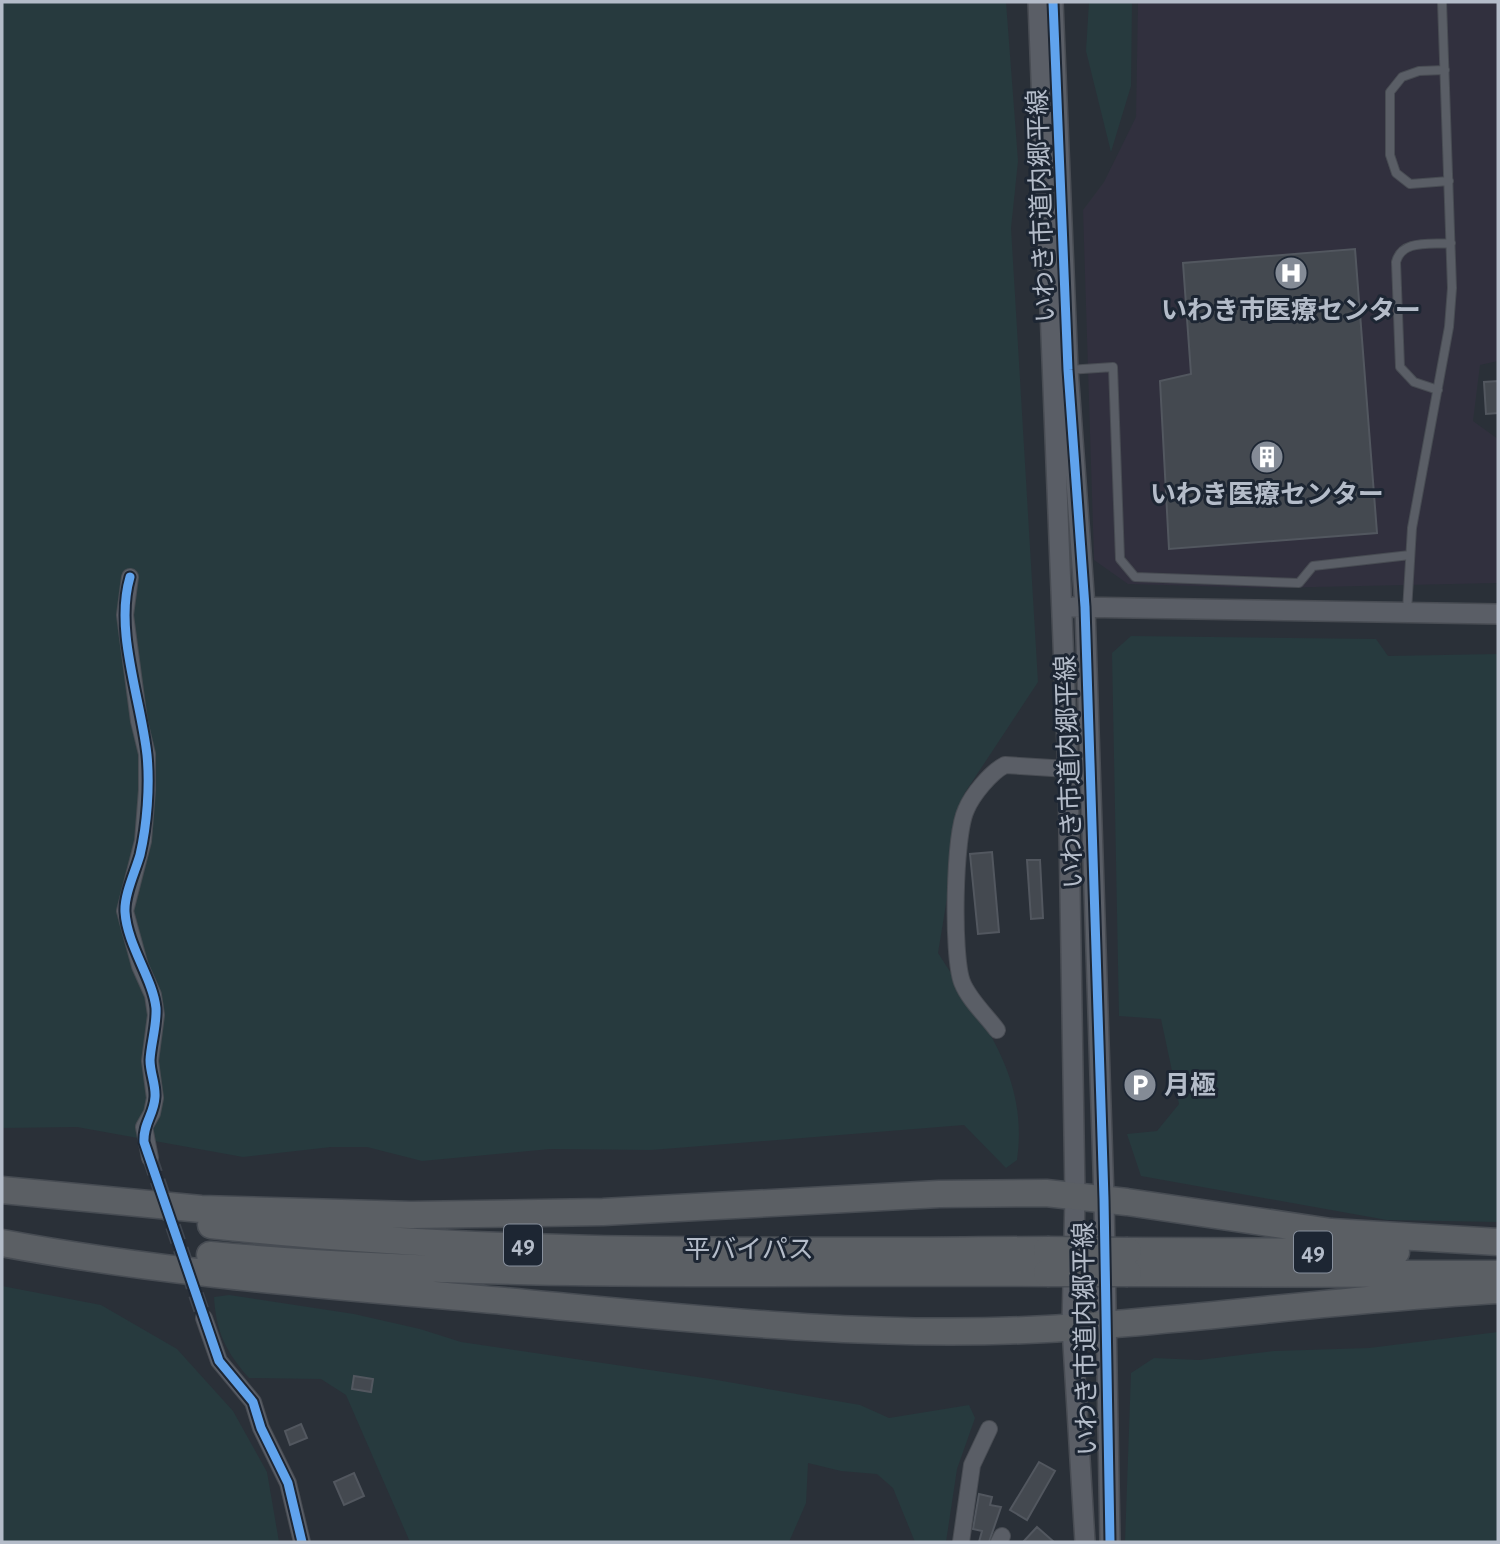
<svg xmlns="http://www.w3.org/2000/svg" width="1500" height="1544" font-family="'Alegreya Sans','Noto Sans JP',sans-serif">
  <rect width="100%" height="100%" fill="#2a3038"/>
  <path fill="#31303e" d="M 1138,2 L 1498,2 L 1498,361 L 1480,365 L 1473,421 L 1498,439 L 1498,583 L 1271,588 L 1128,584 L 1094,560 L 1083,210 L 1104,182 L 1136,117 Z"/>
  <path fill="#273a3e" d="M 2,2 L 1006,2 L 1018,161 L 1011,228 L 1038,682 L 964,794 L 938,953 C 981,1021 1029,1074 1017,1160 L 1006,1168 L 964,1125 L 651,1150 L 550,1149 L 422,1161 L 367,1147 L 331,1147 L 243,1157 L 77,1127 L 2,1128 Z
    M 1089,2 L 1132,2 L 1131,86 L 1111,152 L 1086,51 Z
    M 1131,636 L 1376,639 L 1388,656 L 1498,654 L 1498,1222 L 1387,1220 L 1141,1176 L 1127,1134 L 1157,1131 L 1179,1104 L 1161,1019 L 1119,1016 L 1112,653 Z
    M 2,1286 L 101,1305 L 177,1349 L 233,1411 L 267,1472 L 279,1542 L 2,1542 Z
    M 229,1295 L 354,1314 L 420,1329 L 461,1342 L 711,1379 L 860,1405 L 889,1418 L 969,1405 L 975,1418 L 957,1469 L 946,1542 L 915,1542 L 893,1488 L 877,1474 L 841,1471 L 808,1463 L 806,1503 L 789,1542 L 410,1542 L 346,1395 L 321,1379 L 249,1378 C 226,1352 216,1332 214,1297 Z
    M 1498,1332 L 1498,1542 L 1125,1542 L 1131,1373 L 1154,1358 L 1199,1360 L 1274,1351 L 1369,1348 Z"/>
  <path fill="#444950" stroke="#52575f" stroke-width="2" d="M 1355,249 L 1377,533 L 1169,549 L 1160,381 L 1191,374 L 1183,263 Z
    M 1498,381 L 1498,413 L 1486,414 L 1484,382 Z
    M 992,852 L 999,932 L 978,934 L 970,854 Z
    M 1027,860 L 1040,860 L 1043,918 L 1031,919 Z
    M 354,1376 L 373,1379 L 371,1392 L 352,1389 Z
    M 301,1424 L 307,1438 L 290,1445 L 285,1431 Z
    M 1039,1462 L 1055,1471 L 1027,1520 L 1010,1510 Z
    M 354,1473 L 364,1496 L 344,1505 L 334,1482 Z
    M 979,1494 L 992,1497 L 990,1505 L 1001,1507 L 989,1542 L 979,1542 L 982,1531 L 973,1529 Z
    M 1037,1527 L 1054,1542 L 1023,1542 Z"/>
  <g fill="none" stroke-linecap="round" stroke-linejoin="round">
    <path stroke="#3f454e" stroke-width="16" stroke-dasharray="16 8" stroke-linecap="butt" d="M 150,1158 L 204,1318"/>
    <defs>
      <path id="service" d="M 1445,70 L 1419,71 L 1402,77 L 1390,92 L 1390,155 L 1396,173 L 1410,184 L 1449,181
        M 1068,370 L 1113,367 L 1120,559 L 1135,577 L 1299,583 L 1313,566 L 1410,555
        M 1438,390 L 1414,382 L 1400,367 L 1396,262 C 1402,239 1430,245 1451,243
        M 1407,611 L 1412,528 L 1449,327 L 1452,288 L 1442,2"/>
      <path id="minor" d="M 130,577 L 125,615 L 139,721 L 147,754 L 147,790 L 143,841 L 125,911 L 140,966 L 153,995 L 156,1015 L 150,1061 L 155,1098 L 152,1113 L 144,1127 L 150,1158
        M 997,1030 C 986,1015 969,1000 962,982 C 952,955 954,836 966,810 C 972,795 991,772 1005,765 L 1068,769
        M 204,1318 L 219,1361 L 253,1402 L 261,1428 L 288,1483 L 302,1542
        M 961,1542 L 972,1465 L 989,1429
        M 999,1542 L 1002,1536"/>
      <path id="tertiary" d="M 1038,2 L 1068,769 L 1075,1196 L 1072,1327 L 1085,1542
        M 1053,2 L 1068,370 L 1085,607 L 1104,1199 L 1110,1542
        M 1073,607 L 1498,614"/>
      <path id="trunk" d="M 2,1190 L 201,1209 L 411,1215 L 603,1212 L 939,1194 L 1046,1193 L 1127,1202 L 1331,1232 L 1498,1242
        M 211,1225 C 488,1256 769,1251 1047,1250
        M 2,1243 C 167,1274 337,1286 504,1301 C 685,1318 865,1339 1047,1329 C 1198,1320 1347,1298 1498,1290
        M 1128,1251 L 1396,1252
        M 210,1255 C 488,1280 769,1271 1047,1273
        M 1128,1273 L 1498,1274"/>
    </defs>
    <use href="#service" stroke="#484c53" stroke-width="10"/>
    <use href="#minor" stroke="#484c53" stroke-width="18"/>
    <use href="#tertiary" stroke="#484c53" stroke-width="22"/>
    <use href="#trunk" stroke="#474c53" stroke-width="29"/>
    <use href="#service" stroke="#5a5e66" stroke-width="8"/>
    <use href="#minor" stroke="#5a5e66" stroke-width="16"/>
    <use href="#tertiary" stroke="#5a5e66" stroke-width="19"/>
    <use href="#trunk" stroke="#5b5f64" stroke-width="26"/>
    <defs>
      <path id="trunk-bridge" d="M 1047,1250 L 1128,1251
        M 1047,1273 L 1128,1273"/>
    </defs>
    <use href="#trunk-bridge" stroke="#474c53" stroke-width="29" stroke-linecap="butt"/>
    <use href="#trunk-bridge" stroke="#5b5f64" stroke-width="26"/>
    <defs>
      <path id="cycleway" d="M 1053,2 L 1068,370 L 1085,607 L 1104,1199 L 1110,1542
        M 130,577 C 114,631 141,699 147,755 C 150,786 147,825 140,855 C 135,872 124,895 125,912 C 127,945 153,979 156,1008 C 157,1025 151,1043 150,1060 C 150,1073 156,1085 155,1097 C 154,1115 143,1123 144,1142 L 219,1361 L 253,1402 L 261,1428 L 288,1483 L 302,1542"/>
    </defs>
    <use href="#cycleway" stroke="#1d2633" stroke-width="13"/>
    <use href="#cycleway" stroke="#60a3ed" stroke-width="9"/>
  </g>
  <defs>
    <symbol id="hospital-disc" viewBox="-11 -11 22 22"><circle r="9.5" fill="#848b96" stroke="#1d2633"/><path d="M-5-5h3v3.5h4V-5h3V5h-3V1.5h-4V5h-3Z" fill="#fff"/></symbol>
    <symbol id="building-disc" viewBox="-11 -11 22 22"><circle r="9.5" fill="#848b96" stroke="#1d2633"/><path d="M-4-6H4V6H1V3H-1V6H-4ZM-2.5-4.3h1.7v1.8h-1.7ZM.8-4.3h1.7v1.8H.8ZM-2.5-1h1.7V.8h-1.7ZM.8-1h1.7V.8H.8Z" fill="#fff"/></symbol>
    <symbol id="parking-disc" viewBox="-11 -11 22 22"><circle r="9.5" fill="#848b96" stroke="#1d2633"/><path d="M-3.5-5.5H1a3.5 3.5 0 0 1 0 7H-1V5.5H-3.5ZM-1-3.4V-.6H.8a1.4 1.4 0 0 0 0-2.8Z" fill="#fff"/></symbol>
  </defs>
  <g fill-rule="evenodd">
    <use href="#hospital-disc" x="1272" y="254" width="38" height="38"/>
    <use href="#building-disc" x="1248" y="438" width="38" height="38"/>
    <use href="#parking-disc" x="1121" y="1066" width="38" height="38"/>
  </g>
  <g text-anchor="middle" stroke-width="6" stroke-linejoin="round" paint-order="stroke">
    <g fill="#1d2633" stroke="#878f9c" stroke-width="2">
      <rect x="504" y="1224.5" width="38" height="41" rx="5"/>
      <rect x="1294" y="1231.5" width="38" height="41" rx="5"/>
    </g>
    <g font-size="24" font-weight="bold" fill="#b4bcc9">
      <text x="523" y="1253">49</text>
      <text x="1313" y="1260">49</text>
    </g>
    <g font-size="26" fill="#b4bcc9" stroke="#1d2633">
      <text transform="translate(1041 206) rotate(-92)" y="9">いわき市道内郷平線</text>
      <text transform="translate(1069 772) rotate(-92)" y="9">いわき市道内郷平線</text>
      <text x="749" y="1258">平バイパス</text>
      <text transform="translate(1085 1339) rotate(-91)" y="9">いわき市道内郷平線</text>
    </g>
    <g font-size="26" font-weight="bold" fill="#b4bcc9" stroke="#1d2633">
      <text x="1291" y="319">いわき市医療センター</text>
      <text x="1267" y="503">いわき医療センター</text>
      <text x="1164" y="1094" text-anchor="start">月極</text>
    </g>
  </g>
  <rect width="1500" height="1544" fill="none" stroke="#b4bcc9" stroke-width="7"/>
</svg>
